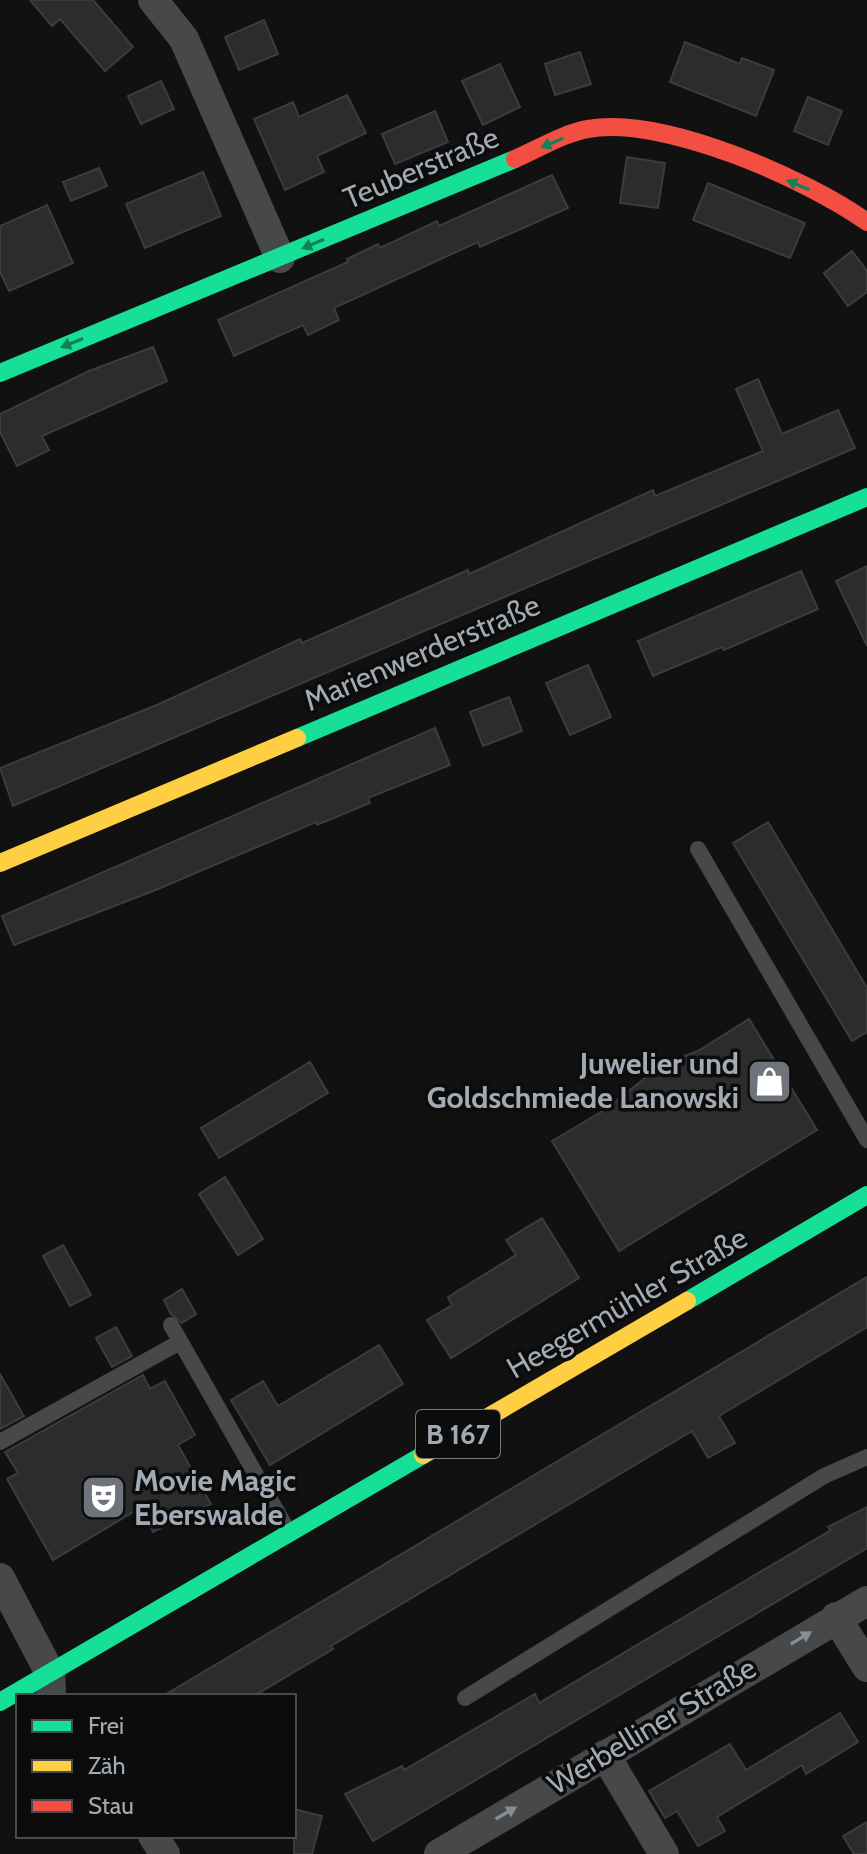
<svg xmlns="http://www.w3.org/2000/svg" width="867" height="1854" font-family="Cabin,sans-serif">
  <rect width="100%" height="100%" fill="#111112"/>
  <path fill="#2c2c2d" stroke="#3a3c3e" stroke-width="2" d="M 30,0 L 93,0 L 133,47 L 105,71 L 60,19 L 52,26 Z
    M 264,20 L 278,54 L 239,70 L 225,37 Z
    M 685,42 L 740,64 L 742,58 L 774,70 L 756,116 L 670,82 Z
    M 580,52 L 591,84 L 555,95 L 545,64 Z
    M 500,64 L 520,107 L 483,125 L 462,81 Z
    M 161,81 L 174,109 L 141,124 L 128,96 Z
    M 347,95 L 366,133 L 317,156 L 324,172 L 285,190 L 254,119 L 293,102 L 299,117 Z
    M 808,97 L 842,111 L 828,145 L 794,131 Z
    M 435,111 L 448,142 L 395,164 L 382,134 Z
    M 627,157 L 665,163 L 658,208 L 620,203 Z
    M 99,168 L 107,186 L 71,201 L 63,182 Z
    M 203,172 L 221,216 L 145,248 L 126,204 Z
    M 552,175 L 568,208 L 480,247 L 478,242 L 334,308 L 339,320 L 308,335 L 303,325 L 234,356 L 218,320 L 348,262 L 347,259 L 378,244 L 380,248 L 437,221 L 439,226 Z
    M 708,183 L 805,223 L 790,258 L 693,220 Z
    M 47,205 L 73,263 L 9,291 L 0,272 L 0,226 Z
    M 852,251 L 867,271 L 867,292 L 848,306 L 824,273 Z
    M 153,347 L 167,381 L 42,436 L 49,450 L 17,466 L 0,432 L 0,414 L 89,371 Z
    M 758,379 L 782,434 L 838,410 L 855,448 L 13,806 L 0,768 L 157,705 L 300,639 L 302,643 L 468,570 L 469,574 L 653,490 L 655,496 L 763,451 L 736,389 Z
    M 867,566 L 867,646 L 836,581 Z
    M 801,571 L 818,609 L 724,650 L 722,647 L 653,676 L 638,641 Z
    M 588,665 L 611,717 L 570,735 L 546,683 Z
    M 509,697 L 522,731 L 483,746 L 470,712 Z
    M 435,728 L 450,765 L 368,798 L 370,803 L 317,825 L 316,822 L 158,889 L 14,945 L 2,916 Z
    M 768,822 L 867,988 L 867,1032 L 852,1041 L 733,843 Z
    M 749,1019 L 817,1130 L 619,1251 L 552,1141 L 606,1109 L 663,1064 L 698,1051 Z
    M 310,1062 L 328,1093 L 219,1158 L 201,1128 Z
    M 225,1177 L 263,1239 L 238,1255 L 199,1194 Z
    M 542,1218 L 579,1278 L 451,1358 L 427,1320 L 452,1305 L 448,1297 L 516,1255 L 506,1240 Z
    M 63,1245 L 91,1295 L 70,1306 L 43,1256 Z
    M 867,1277 L 867,1327 L 719,1416 L 735,1443 L 708,1458 L 692,1431 L 331,1646 L 333,1649 L 254,1696 L 163,1696 Z
    M 182,1289 L 196,1314 L 182,1323 L 171,1314 L 164,1300 Z
    M 116,1327 L 132,1356 L 112,1367 L 96,1338 Z
    M 379,1345 L 403,1384 L 270,1465 L 231,1400 L 263,1381 L 278,1406 Z
    M 0,1374 L 24,1416 L 0,1429 Z
    M 143,1375 L 150,1389 L 165,1381 L 195,1435 L 178,1445 L 211,1504 L 153,1532 L 140,1508 L 53,1560 L 7,1479 L 18,1473 L 5,1452 Z
    M 867,1507 L 867,1548 L 373,1841 L 345,1794 L 402,1766 L 404,1770 L 535,1694 L 539,1703 L 831,1530 L 828,1527 Z
    M 840,1713 L 858,1742 L 806,1774 L 802,1765 L 717,1817 L 725,1831 L 698,1846 L 677,1811 L 665,1818 L 649,1791 L 730,1744 L 746,1770 Z
    M 294,1809 L 322,1816 L 312,1854 L 294,1854 Z
    M 867,1822 L 867,1854 L 854,1854 L 843,1836 Z"/>
  <g fill="none" stroke-linecap="round" stroke-linejoin="round">
    <path stroke="#46484a" stroke-width="16" d="M 698,849 L 867,1140
      M 171,1325 L 288,1531
      M 0,1442 L 180,1342
      M 465,1698 L 824,1476 L 867,1457"/>
    <path stroke="#46484a" stroke-width="30" d="M 153,0 L 184,39 L 280,258
      M 0,1578 L 50,1673 L 51,1691
      M 836,1617 L 867,1667
      M 605,1755 L 664,1854
      M 153,1836 L 165,1854
      M 439,1854 L 867,1601"/>
    <path stroke="#16e098" stroke-width="18" d="M 0,373 L 515,159
      M 297,738 L 867,497
      M 687,1301 L 867,1195
      M 0,1702 L 423,1455"/>
    <path stroke="#ffcf43" stroke-width="18" d="M 0,863 L 297,738
      M 423,1455 L 687,1301"/>
    <path stroke="#f24e42" stroke-width="18" d="M 515,159 C 538,149 564,133 588,129 C 662,115 807,179 867,222"/>
  </g>
  <defs><path id="oneway-solid" d="M-6-.8H1V-3.2L6.5 0L1 3.2V.8H-6Z" transform="scale(2)"/></defs>
  <g fill="#128159">
    <use href="#oneway-solid" transform="translate(552 143) rotate(157)"/>
    <use href="#oneway-solid" transform="translate(798 185) rotate(-157)"/>
    <use href="#oneway-solid" transform="translate(313 244) rotate(157)"/>
    <use href="#oneway-solid" transform="translate(72 343) rotate(158)"/>
  </g>
  <g fill="#868d94">
    <use href="#oneway-solid" transform="translate(801 1638) rotate(-31)"/>
    <use href="#oneway-solid" transform="translate(506 1813) rotate(-30)"/>
  </g>
  <defs>
    <symbol id="shop-square" viewBox="-11 -11 22 22"><rect x="-9" y="-9" width="18" height="18" rx="4" fill="#6f747b" stroke="#0c0c0d"/><path d="M-5-2.5h2.3a2.7 3.5 0 0 1 5.4 0H5L5.5 6h-11ZM-1.5-2.5h3a1.5 2.3 0 0 0-3 0Z" fill="#fff"/></symbol>
    <symbol id="theatre-square" viewBox="-11 -11 22 22"><rect x="-9" y="-9" width="18" height="18" rx="4" fill="#6f747b" stroke="#0c0c0d"/><path d="M-5-5.5Q0-4 5-5.5V0Q5 5 0 6Q-5 5-5 0ZM-3.3-2.5H-1v1.5H-3.3ZM1-2.5H3.3v1.5H1ZM-2.8 1Q0 5.5 2.8 1Z" fill="#fff"/></symbol>
  </defs>
  <g fill-rule="evenodd">
    <use href="#shop-square" x="744" y="1056" width="51" height="51"/>
    <use href="#theatre-square" x="78" y="1472" width="51" height="51"/>
  </g>
  <g text-anchor="middle" stroke-width="7" stroke-linejoin="round" paint-order="stroke">
    <rect fill="#0c0c0d" stroke="#757b81" stroke-width="2" x="416" y="1410" width="84" height="48" rx="6"/>
    <g font-size="28" font-weight="bold" fill="#a2aab3">
      <text x="458" y="1444">B 167</text>
    </g>
    <g font-size="30" fill="#a2aab3" stroke="#0c0c0d">
      <text transform="translate(421 168) rotate(-23)" y="10">Teuberstraße</text>
      <text transform="translate(422 653) rotate(-23)" y="10">Marienwerderstraße</text>
      <text transform="translate(627 1303) rotate(-30)" y="10">Heegermühler Straße</text>
      <text transform="translate(652 1726) rotate(-31)" y="10">Werbelliner Straße</text>
    </g>
    <g font-size="30" font-weight="bold" fill="#a2aab3" stroke="#0c0c0d" text-anchor="end">
      <text x="739" y="1074">Juwelier und<tspan x="739" dy="34">Goldschmiede Lanowski</tspan></text>
      <text x="134" y="1491" text-anchor="start">Movie Magic<tspan x="134" dy="34">Eberswalde</tspan></text>
    </g>
  </g>
  <rect x="16" y="1694" width="280" height="144" fill="#0c0c0d" stroke="#484b4f" stroke-width="2"/>
  <rect x="32" y="1720" width="40" height="12" fill="#16e098" stroke="#484b4f" stroke-width="2"/>
  <text x="88" y="1734" font-size="24" fill="#a2aab3">Frei</text>
  <rect x="32" y="1760" width="40" height="12" fill="#ffcf43" stroke="#484b4f" stroke-width="2"/>
  <text x="88" y="1774" font-size="24" fill="#a2aab3">Zäh</text>
  <rect x="32" y="1800" width="40" height="12" fill="#f24e42" stroke="#484b4f" stroke-width="2"/>
  <text x="88" y="1814" font-size="24" fill="#a2aab3">Stau</text>
</svg>
